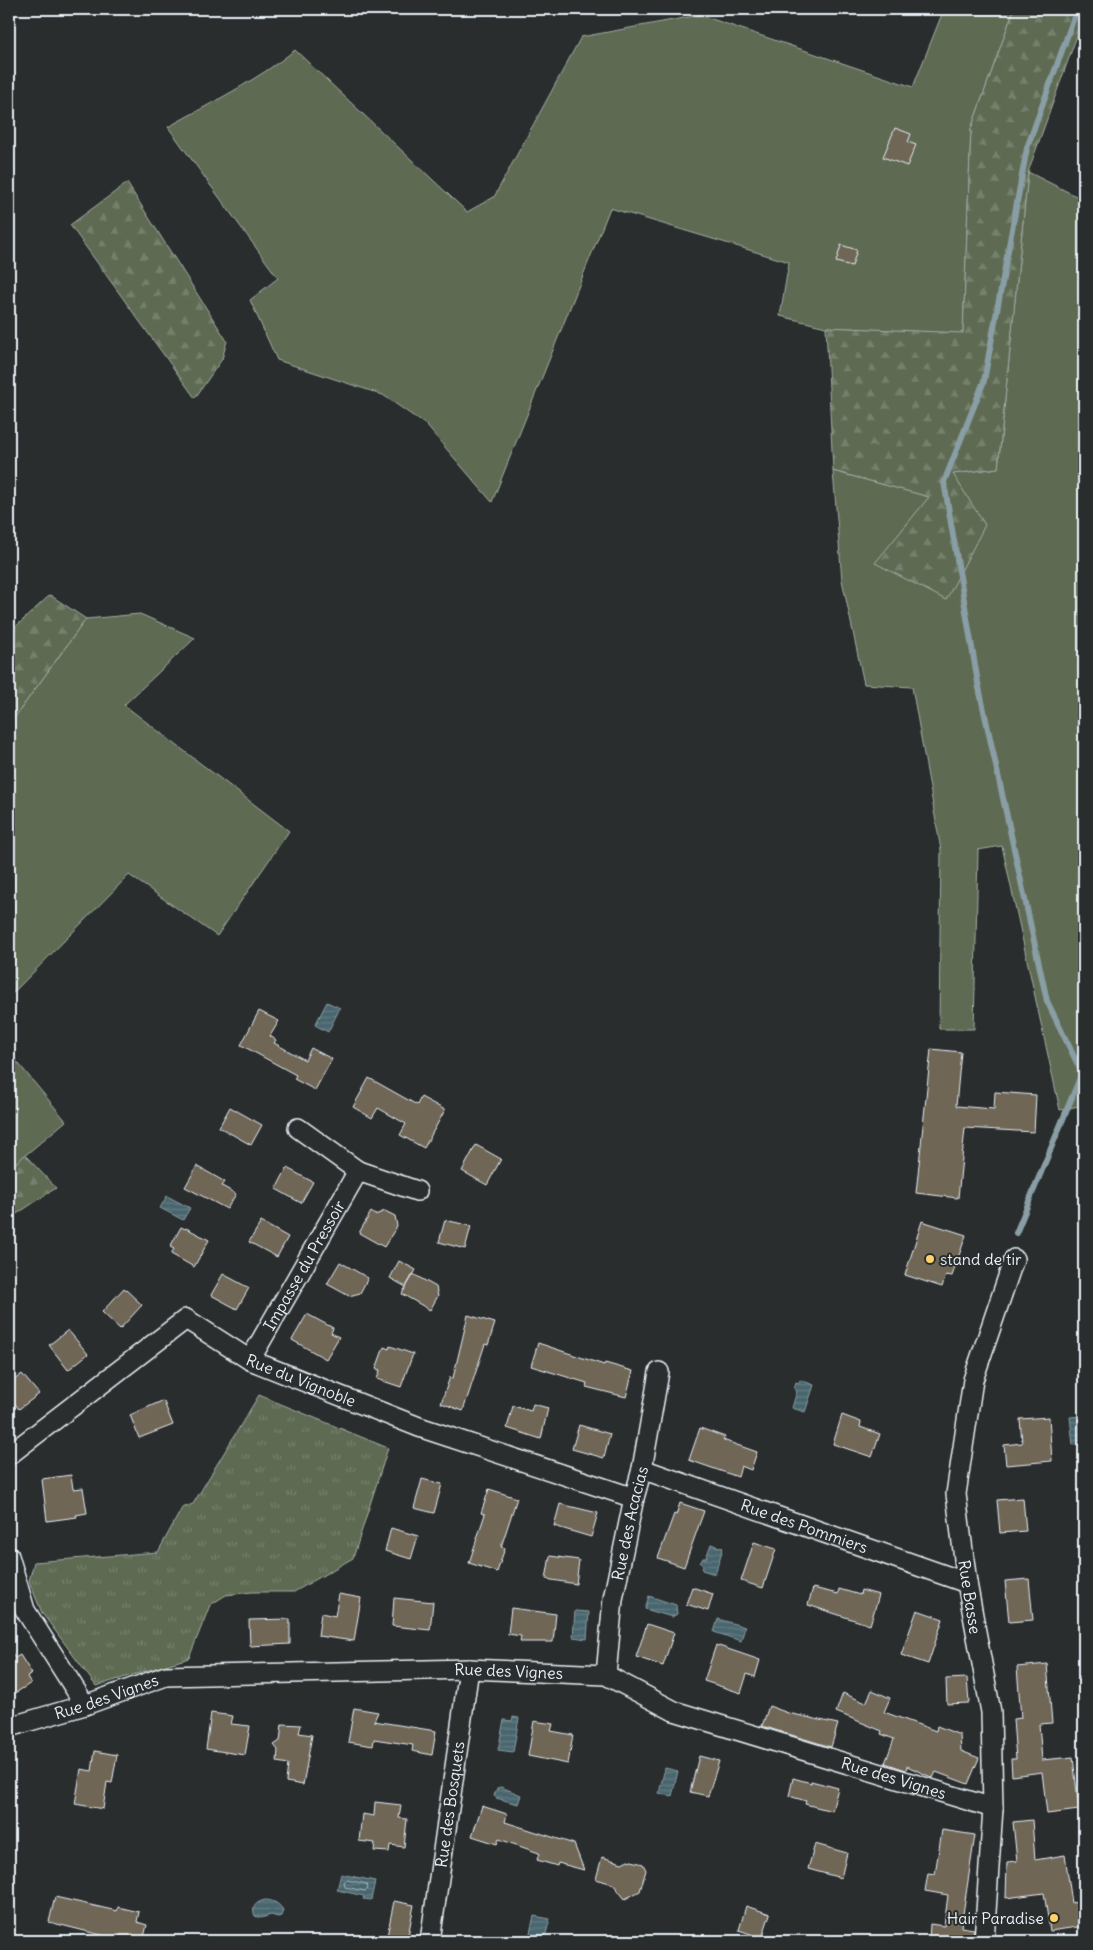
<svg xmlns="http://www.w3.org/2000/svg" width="1093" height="1950" font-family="Delius,sans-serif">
  <defs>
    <pattern id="forest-firs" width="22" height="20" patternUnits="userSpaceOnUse" patternTransform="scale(1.25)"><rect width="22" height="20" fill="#5e6b53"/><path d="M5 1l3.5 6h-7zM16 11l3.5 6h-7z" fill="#75816c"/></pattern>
    <pattern id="park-tufts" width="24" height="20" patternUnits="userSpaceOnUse" patternTransform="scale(1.25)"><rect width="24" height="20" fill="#5e6b53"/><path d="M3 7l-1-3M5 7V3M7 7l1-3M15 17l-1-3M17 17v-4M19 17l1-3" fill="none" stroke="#75816c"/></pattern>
    <pattern id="water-rules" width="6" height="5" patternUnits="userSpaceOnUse" patternTransform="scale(1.25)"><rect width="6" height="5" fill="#4a666e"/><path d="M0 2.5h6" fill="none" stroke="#647c83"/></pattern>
  </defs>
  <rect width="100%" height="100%" fill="#2a2d2e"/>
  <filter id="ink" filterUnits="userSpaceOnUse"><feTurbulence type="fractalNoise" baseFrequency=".02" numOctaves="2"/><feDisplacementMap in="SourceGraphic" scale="10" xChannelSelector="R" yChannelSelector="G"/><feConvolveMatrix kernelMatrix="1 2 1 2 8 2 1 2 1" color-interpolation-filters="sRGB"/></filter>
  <g filter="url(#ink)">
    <path fill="#5e6b53" stroke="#a3aea6" d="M 944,9 L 1014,9 L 971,129 L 963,334 L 826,327 L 780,316 L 789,262 L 610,208 L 492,502 L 426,425 L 383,395 L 277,360 L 250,300 L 278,278 L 168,127 C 211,103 256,81 295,50 L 467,212 L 494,197 L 581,37 L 700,15 L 913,87 Z
      M 1028,172 L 1084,200 L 1084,1105 L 1060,1110 L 1002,846 L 978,850 L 974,1029 L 939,1029 L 941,850 L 912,687 L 864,684 L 842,580 L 833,471 L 930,497 L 953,474 L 998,468 Z
      M 140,614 L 195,638 L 124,705 L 289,831 L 217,936 L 129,875 L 9,997 L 9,725 L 86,619 Z
      M 9,1052 L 66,1121 L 10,1168 L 9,1166 Z"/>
    <path fill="url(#forest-firs)" stroke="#a3aea6" d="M 1014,9 L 1084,9 L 1084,16 L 1028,172 L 998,468 L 953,474 L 985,525 L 946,600 L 875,563 L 929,497 L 833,471 L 826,327 L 963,333 L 971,129 Z
      M 127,183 L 227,341 L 222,359 L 195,398 L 70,225 Z
      M 50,595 L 86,619 L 9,725 L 9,633 Z
      M 25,1155 L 56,1188 L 9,1219 L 9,1166 L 10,1168 Z"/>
    <path fill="url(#park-tufts)" stroke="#a3aea6" d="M 259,1395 L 388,1448 L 353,1558 L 294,1592 L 252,1592 L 226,1595 L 210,1605 L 189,1658 L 96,1686 L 42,1613 L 29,1581 L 34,1562 L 158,1552 L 182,1508 L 193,1504 Z"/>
    <path fill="url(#water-rules)" stroke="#899ea5" d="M 327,1002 L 340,1008 L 328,1032 L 315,1025 Z
      M 167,1196 L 190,1208 L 183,1220 L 160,1208 Z
      M 800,1380 L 814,1385 L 805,1412 L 792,1408 L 797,1391 L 794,1389 L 796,1382 L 799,1383 Z
      M 1084,1416 L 1084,1444 L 1073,1445 L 1070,1417 Z
      M 711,1544 L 723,1548 L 715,1574 L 702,1570 L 703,1566 L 700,1563 L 703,1558 L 706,1558 Z
      M 649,1596 L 676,1605 L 677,1614 L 672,1617 L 645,1609 Z
      M 575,1611 L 589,1612 L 587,1639 L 573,1637 Z
      M 718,1619 L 745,1627 L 741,1641 L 714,1632 Z
      M 513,1717 L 519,1718 L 513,1752 L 498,1750 L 504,1720 L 512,1721 Z
      M 665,1768 L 678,1771 L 672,1796 L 659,1793 Z
      M 501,1787 L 521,1795 L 518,1804 L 496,1798 L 494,1796 L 497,1788 Z
      M 341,1874 L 375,1881 L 371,1900 L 363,1899 L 364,1896 L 337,1890 Z
      M 265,1900 C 272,1900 279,1903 283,1910 L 281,1916 L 278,1917 L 271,1915 L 261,1918 L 255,1916 C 251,1907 256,1902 265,1900 Z
      M 534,1916 L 550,1919 L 544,1941 L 523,1941 L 524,1936 L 529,1937 Z"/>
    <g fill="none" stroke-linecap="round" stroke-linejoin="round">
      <path stroke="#a9b9c1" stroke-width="1" d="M 347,1880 L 367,1884 L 368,1889 L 365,1891 L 345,1887 L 344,1882 Z"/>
      <path stroke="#899ea5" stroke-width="6" d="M 1016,1233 L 1082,1073 L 1047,1001 L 978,683 L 944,482 L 984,381 L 1027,148 L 1077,9"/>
    </g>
    <path fill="#6f6657" stroke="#e8f1f8" d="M 895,128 L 911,134 L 908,142 L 916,145 L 907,166 L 883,157 Z
      M 841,245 L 857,250 L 852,266 L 836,262 Z
      M 259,1011 L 279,1021 L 270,1036 L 276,1040 L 274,1043 L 305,1060 L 311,1048 L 332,1059 L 315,1090 L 294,1079 L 296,1075 L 241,1045 Z
      M 931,1049 L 961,1052 L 956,1106 L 994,1109 L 995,1092 L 1036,1095 L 1034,1132 L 965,1128 L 958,1198 L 916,1193 Z
      M 369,1078 L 417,1105 L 421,1097 L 445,1110 L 424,1148 L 400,1135 L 406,1124 L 378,1108 L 372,1118 L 353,1107 Z
      M 230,1107 L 262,1125 L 251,1145 L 219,1127 Z
      M 476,1145 L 501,1159 L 487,1185 L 462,1171 Z
      M 197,1166 L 225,1182 L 222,1186 L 236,1194 L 227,1209 L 185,1187 Z
      M 287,1168 L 313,1182 L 301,1203 L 276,1189 Z
      M 385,1211 L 395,1216 L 397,1226 L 384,1247 L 359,1233 L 371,1212 L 375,1215 Z
      M 445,1220 L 471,1226 L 465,1249 L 439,1242 Z
      M 922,1221 L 966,1235 L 952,1276 L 946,1275 L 942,1287 L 905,1275 Z
      M 261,1222 L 288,1237 L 277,1257 L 249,1242 Z
      M 181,1227 L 185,1229 L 186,1228 L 209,1240 L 194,1267 L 171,1254 L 174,1249 L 170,1247 Z
      M 399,1261 L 416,1270 L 406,1287 L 390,1278 Z
      M 340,1262 L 368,1278 L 360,1293 L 349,1296 L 327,1284 Z
      M 223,1274 L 249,1288 L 237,1309 L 211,1295 Z
      M 413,1274 L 436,1287 L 438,1296 L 430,1310 L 402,1294 Z
      M 124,1288 L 142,1305 L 120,1329 L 102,1312 Z
      M 307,1314 L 333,1328 L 331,1333 L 339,1337 L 326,1359 L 292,1340 Z
      M 468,1315 L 495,1323 L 488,1345 L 485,1344 L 463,1411 L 441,1403 L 450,1377 L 453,1378 Z
      M 68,1330 L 88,1354 L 68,1370 L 49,1345 Z
      M 538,1343 L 604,1365 L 605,1363 L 633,1371 L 626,1397 L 586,1387 L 587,1383 L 531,1366 Z
      M 390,1346 L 413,1354 L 401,1387 L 377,1379 L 380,1370 L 376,1369 L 384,1347 L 389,1349 Z
      M 22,1374 L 39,1394 L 19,1409 L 9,1396 L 9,1384 Z
      M 162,1401 L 164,1402 L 173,1425 L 139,1438 L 130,1415 Z
      M 533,1404 L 548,1408 L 541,1439 L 507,1428 L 513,1406 L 531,1411 Z
      M 842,1415 L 861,1422 L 860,1427 L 880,1434 L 872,1457 L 833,1444 Z
      M 1049,1417 L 1052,1461 L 1006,1465 L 1004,1445 L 1022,1443 L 1020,1419 Z
      M 579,1425 L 610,1434 L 604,1458 L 572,1449 Z
      M 700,1428 L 725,1437 L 723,1440 L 757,1452 L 751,1470 L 741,1466 L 738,1477 L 689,1460 Z
      M 71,1475 L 73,1489 L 83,1488 L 87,1513 L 76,1515 L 77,1517 L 47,1521 L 42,1479 Z
      M 422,1479 L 442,1484 L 434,1513 L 414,1508 Z
      M 489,1489 L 517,1498 L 501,1547 L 505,1548 L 497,1572 L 469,1563 L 485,1514 L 481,1513 Z
      M 1023,1498 L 1026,1531 L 1000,1533 L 997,1500 Z
      M 680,1503 L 704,1511 L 684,1567 L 658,1558 L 674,1514 L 676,1515 Z
      M 560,1504 L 598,1513 L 591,1537 L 554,1526 Z
      M 391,1528 L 418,1536 L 411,1559 L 385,1551 Z
      M 754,1542 L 776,1549 L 763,1588 L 741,1581 Z
      M 550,1556 L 579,1560 L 576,1584 L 546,1579 Z
      M 1029,1579 L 1033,1620 L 1009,1622 L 1005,1581 Z
      M 692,1587 L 713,1594 L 708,1611 L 686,1604 Z
      M 813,1588 L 838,1594 L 839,1589 L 860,1595 L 861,1590 L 879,1595 L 870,1625 L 808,1605 Z
      M 339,1594 L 361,1598 L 354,1641 L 318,1636 L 321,1613 L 335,1616 Z
      M 394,1598 L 433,1602 L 430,1630 L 392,1626 Z
      M 511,1608 L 556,1614 L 553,1642 L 520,1642 L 521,1636 L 508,1634 Z
      M 917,1610 L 943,1619 L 928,1664 L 901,1655 Z
      M 290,1619 L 290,1644 L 250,1646 L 249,1620 Z
      M 647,1624 L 674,1633 L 663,1666 L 636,1657 Z
      M 716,1645 L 760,1660 L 755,1677 L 747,1674 L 741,1693 L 704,1681 Z
      M 9,1648 L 15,1658 L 20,1655 L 32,1674 L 27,1677 L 31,1683 L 9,1697 Z
      M 1047,1664 L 1052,1723 L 1039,1724 L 1042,1760 L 1073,1757 L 1079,1810 L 1047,1814 L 1042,1772 L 1012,1776 L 1011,1759 L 1016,1759 L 1013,1719 L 1021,1718 L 1017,1667 Z
      M 967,1678 L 969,1703 L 947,1704 L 946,1679 Z
      M 872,1690 L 890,1698 L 884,1712 L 936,1731 L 937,1726 L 960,1735 L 961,1751 L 979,1758 L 968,1784 L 936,1772 L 933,1778 L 907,1766 L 906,1770 L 885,1763 L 894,1739 L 881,1734 L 882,1731 L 836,1712 L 843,1693 L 866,1703 Z
      M 769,1706 L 788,1713 L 838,1724 L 831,1747 L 762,1726 Z
      M 354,1708 L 378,1712 L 374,1721 L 436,1731 L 432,1755 L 412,1751 L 413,1745 L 374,1739 L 373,1746 L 348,1742 Z
      M 211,1713 L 233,1716 L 231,1724 L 250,1726 L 245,1755 L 206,1749 Z
      M 534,1721 L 553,1724 L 551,1731 L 573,1735 L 568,1764 L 528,1756 Z
      M 282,1724 L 301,1725 L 299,1733 L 312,1735 L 303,1785 L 286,1782 L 288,1764 L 277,1762 L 278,1750 L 274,1745 L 280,1741 Z
      M 95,1751 L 117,1755 L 112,1783 L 107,1782 L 103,1809 L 75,1804 L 81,1769 L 92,1771 Z
      M 699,1756 L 719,1761 L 708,1796 L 690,1792 Z
      M 793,1778 L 811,1783 L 811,1781 L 838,1788 L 832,1811 L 805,1804 L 806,1801 L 789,1796 Z
      M 375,1802 L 401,1805 L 399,1818 L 407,1819 L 404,1847 L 390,1845 L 389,1852 L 374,1851 L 375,1843 L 359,1841 L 362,1814 L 374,1816 Z
      M 482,1806 L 507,1814 L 505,1822 L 574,1844 L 584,1870 L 558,1863 L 557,1866 L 537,1860 L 539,1853 L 499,1839 L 497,1844 L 472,1836 Z
      M 1032,1820 L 1035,1860 L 1065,1855 L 1072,1903 L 1084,1901 L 1084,1926 L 1050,1931 L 1044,1893 L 1006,1898 L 1007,1862 L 1017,1861 L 1013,1822 Z
      M 942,1830 L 975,1835 L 961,1927 L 974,1929 L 973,1941 L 929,1941 L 930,1924 L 944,1926 L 948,1895 L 925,1891 L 928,1873 L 935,1874 Z
      M 815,1844 L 847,1853 L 841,1878 L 808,1869 Z
      M 602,1857 L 622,1863 L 628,1860 L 643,1864 L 646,1870 L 640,1891 L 625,1899 L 613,1884 L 596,1879 Z
      M 55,1897 L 117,1911 L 118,1907 L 139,1912 L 137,1922 L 147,1925 L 143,1941 L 125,1941 L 49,1922 Z
      M 394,1901 L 414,1905 L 407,1941 L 386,1941 Z
      M 746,1906 L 770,1914 L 762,1938 L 739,1930 Z"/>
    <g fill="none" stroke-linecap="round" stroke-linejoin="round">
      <defs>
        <g id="street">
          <path d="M 298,1128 L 358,1171"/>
          <path id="s1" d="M 250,1360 L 358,1171 L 417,1191"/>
          <path id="s2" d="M 9,1455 L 186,1319 L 250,1360 L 419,1427 L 634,1498"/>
          <path id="s3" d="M 642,1469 L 967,1583"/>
          <path d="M 9,1556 L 25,1610 L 85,1705"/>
          <path id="s4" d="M 606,1675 L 613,1599 L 634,1498 L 642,1469 L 659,1372"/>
          <path id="s5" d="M 9,1727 L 85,1705 L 166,1676 L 469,1669 L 606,1675 L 674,1711 L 993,1808"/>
          <path id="s6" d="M 430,1941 L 469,1669"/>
          <path d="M 984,1941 L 993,1808 L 991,1712 L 967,1583 L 956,1494 L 973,1380 L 1014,1259"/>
        </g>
      </defs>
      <use href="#street" stroke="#e8f1f8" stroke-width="22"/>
      <use href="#street" stroke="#2a2d2e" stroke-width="19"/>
    </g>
  </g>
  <g fill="#ffd166" stroke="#2a2d2e" stroke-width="2">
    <circle cx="930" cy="1259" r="5"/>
    <circle cx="1054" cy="1918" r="5"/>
  </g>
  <g text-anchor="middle" stroke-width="4" stroke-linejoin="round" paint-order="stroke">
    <g font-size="16" fill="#e8f1f8" stroke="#2a2d2e" text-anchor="start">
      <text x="940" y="1265">stand de tir</text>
      <text x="1044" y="1924" text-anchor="end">Hair Paradise</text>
    </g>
    <g font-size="16" fill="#e8f1f8" stroke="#2a2d2e">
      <text dy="6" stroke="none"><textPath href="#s1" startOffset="109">Impasse du Pressoir</textPath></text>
      <text dy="6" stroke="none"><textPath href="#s2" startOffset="354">Rue du Vignoble</textPath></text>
      <text dy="6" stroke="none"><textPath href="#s4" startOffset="154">Rue des Acacias</textPath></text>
      <text dy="6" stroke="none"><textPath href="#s3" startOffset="172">Rue des Pommiers</textPath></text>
      <text transform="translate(970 1597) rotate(81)" y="6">Rue Basse</text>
      <text dy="6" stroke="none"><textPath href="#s5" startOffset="508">Rue des Vignes</textPath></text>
      <text dy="6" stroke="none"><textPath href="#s5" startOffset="102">Rue des Vignes</textPath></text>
      <text dy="6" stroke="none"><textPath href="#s5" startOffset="912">Rue des Vignes</textPath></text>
      <text dy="6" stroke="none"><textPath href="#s6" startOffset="138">Rue des Bosquets</textPath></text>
    </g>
  </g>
  <rect width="1093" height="1950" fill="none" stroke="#2a2d2e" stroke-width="30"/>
  <rect x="15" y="15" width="1063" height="1920" fill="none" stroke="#e8f1f8" stroke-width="2" filter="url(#ink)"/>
</svg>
